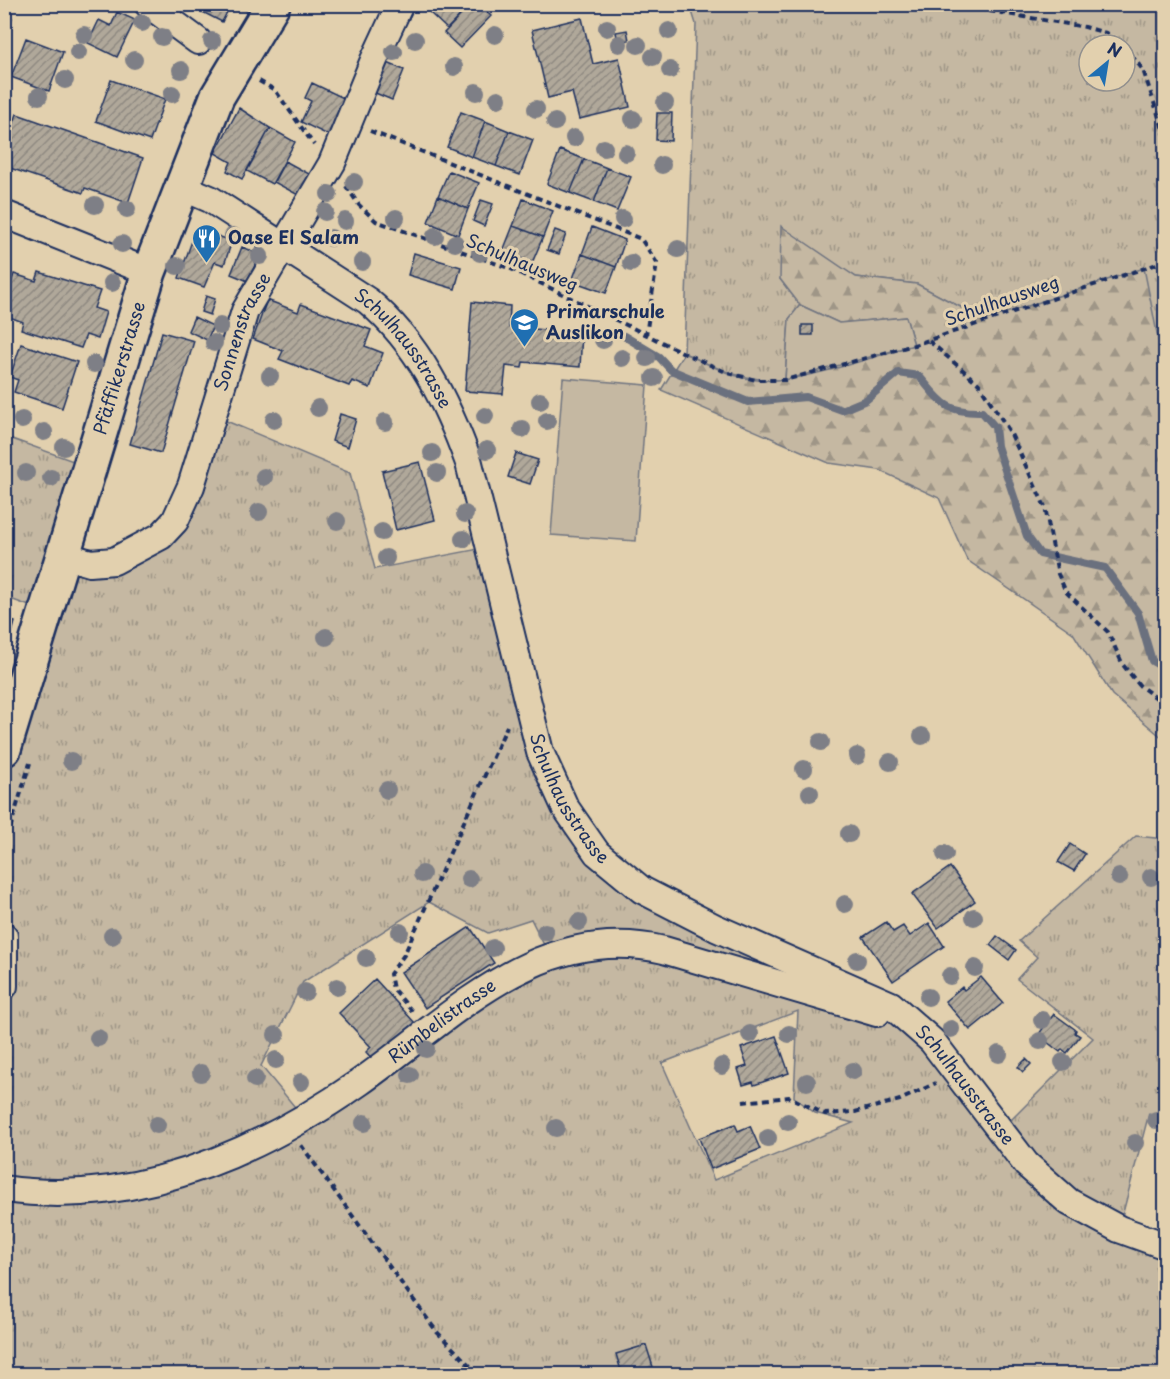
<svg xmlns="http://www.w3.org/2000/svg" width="1170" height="1379" font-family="'Playpen Sans',sans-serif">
  <defs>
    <pattern id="grass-tufts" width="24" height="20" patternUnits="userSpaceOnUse" patternTransform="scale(1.5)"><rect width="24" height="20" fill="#c5b8a2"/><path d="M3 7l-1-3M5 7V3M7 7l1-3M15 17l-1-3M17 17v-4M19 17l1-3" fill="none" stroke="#9f9687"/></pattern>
    <pattern id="forest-firs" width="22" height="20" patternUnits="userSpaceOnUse" patternTransform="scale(1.5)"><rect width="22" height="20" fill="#c5b8a2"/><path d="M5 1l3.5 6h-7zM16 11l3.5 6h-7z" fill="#9f9687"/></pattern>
    <pattern id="building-hatch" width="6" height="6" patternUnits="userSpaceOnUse" patternTransform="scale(1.5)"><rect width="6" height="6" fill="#b0a89a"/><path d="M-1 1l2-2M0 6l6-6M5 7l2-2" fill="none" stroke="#8e8981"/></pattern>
  </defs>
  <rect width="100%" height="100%" fill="#e2d0ae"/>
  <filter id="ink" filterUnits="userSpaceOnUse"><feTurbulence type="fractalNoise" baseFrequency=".0167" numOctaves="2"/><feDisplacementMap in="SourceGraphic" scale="12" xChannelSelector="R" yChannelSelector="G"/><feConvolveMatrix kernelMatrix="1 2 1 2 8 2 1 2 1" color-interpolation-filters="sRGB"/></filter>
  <g filter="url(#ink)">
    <path fill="url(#grass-tufts)" stroke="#707480" stroke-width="1.5" fill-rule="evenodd" d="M 690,5 L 1165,5 L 1165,378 L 1143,269 L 985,320 L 917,284 L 856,277 L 828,260 L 780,279 L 800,305 L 789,319 L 785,380 C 741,381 723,371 684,353 L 696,24 ZM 1089,45 L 1125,45 L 1125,81 L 1089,81 Z
      M 212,415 L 350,473 L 375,569 L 489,547 L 526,700 L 597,853 L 891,1005 L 999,1132 L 1093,1038 L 1017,979 L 1037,957 L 1019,941 L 1136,836 L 1165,839 L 1165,1116 L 1149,1113 L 1119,1228 L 1165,1246 L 1165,1374 L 5,1374 L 5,749 L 46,612 L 5,597 L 4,436 L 76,462 L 63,554 L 90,562 L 161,536 ZM 429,902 L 488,933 L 531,919 L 550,957 L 304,1118 L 261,1066 L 303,982 ZM 798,1011 L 794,1097 L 815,1113 L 853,1123 L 714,1180 L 662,1063 Z"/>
    <path fill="url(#forest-firs)" stroke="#707480" stroke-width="1.5" d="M 781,226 L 856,277 L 917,284 L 985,320 L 1144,268 L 1166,378 L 1165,740 L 1112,695 L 1073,633 L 967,560 L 939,498 L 879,470 L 829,463 L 661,390 L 684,353 C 706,363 732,378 757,380 C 799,384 871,357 914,345 L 906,317 L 839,323 L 800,305 L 780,279 Z"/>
    <path fill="#c5b8a2" stroke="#707480" stroke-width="1.5" d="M 800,305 L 839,323 L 906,317 L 914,345 L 785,380 L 789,319 Z
      M 563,378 L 647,385 L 636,541 L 551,535 Z"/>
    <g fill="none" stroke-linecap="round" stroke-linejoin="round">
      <path stroke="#6a6f7e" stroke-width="8" d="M 624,336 L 659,357 L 671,370 L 748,402 L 806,397 L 842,410 L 866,400 L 898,373 L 919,376 C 941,402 945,413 982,412 L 995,427 L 997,446 L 1027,536 L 1040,554 L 1105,568 L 1138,613 L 1152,661 L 1166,669"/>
    </g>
    <path fill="url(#building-hatch)" stroke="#1b2f5e" stroke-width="1.5" d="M 187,4 L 231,4 L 222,22 Z
      M 438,4 L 471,4 L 447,29 L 430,13 Z
      M 471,4 L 479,4 L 491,16 L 460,48 L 444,33 Z
      M 117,12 L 135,20 L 117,57 L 88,43 L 99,20 L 111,26 Z
      M 4,15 L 12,18 L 7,31 L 4,29 Z
      M 582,18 L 593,64 L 619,58 L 630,107 L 579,119 L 572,92 L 548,98 L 532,30 Z
      M 627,30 L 629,40 L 618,42 L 616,32 Z
      M 26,38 L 63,52 L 49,91 L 11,77 Z
      M 385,62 L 404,70 L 392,100 L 373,92 Z
      M 111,80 L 165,99 L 150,141 L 96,121 Z
      M 312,83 L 348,100 L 330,136 L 301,122 L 311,101 L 305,98 Z
      M 239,108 L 270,128 L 242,179 L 227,171 L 231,162 L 215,153 Z
      M 461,112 L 485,121 L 472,157 L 447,147 Z
      M 657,113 L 672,113 L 671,141 L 656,140 Z
      M 17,114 L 143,158 L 128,203 L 85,188 L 83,193 L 4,166 L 4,149 Z
      M 485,121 L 509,131 L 496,166 L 472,157 Z
      M 270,128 L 295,142 L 272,184 L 247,171 Z
      M 509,131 L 533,140 L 520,175 L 496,166 Z
      M 560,150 L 584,159 L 570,193 L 547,184 Z
      M 584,159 L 607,168 L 594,202 L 570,193 Z
      M 285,161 L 311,175 L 300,196 L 274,182 Z
      M 607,168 L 631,177 L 617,211 L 594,202 Z
      M 449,171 L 479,183 L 468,209 L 438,196 Z
      M 438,196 L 468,209 L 458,235 L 428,222 Z
      M 523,199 L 553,211 L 543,237 L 513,226 Z
      M 481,200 L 493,204 L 484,226 L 473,221 Z
      M 513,226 L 543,237 L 532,263 L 503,251 Z
      M 592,227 L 625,240 L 616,267 L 582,254 Z
      M 555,230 L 566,234 L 559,254 L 547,250 Z
      M 203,231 L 232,241 L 224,265 L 215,262 L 204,287 L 179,278 L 194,235 Z
      M 242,247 L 260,254 L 248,281 L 231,274 Z
      M 414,253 L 461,267 L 455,289 L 408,275 Z
      M 582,254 L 616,267 L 606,293 L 572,281 Z
      M 39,272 L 100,291 L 94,308 L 106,312 L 98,339 L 86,335 L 81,348 L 21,329 L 23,322 L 4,315 L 4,303 L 14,274 L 36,281 Z
      M 206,296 L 215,299 L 210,315 L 201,312 Z
      M 267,300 L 298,312 L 301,304 L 371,330 L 365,346 L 383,353 L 370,388 L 352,381 L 349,386 L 279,359 L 283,351 L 253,339 Z
      M 472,302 L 510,306 L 509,327 L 582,333 L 580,367 L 523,362 L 522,368 L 506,366 L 503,394 L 465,391 Z
      M 194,317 L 213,326 L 207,340 L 188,331 Z
      M 802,325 L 813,325 L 813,335 L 802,335 Z
      M 162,332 L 194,341 L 161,453 L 130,444 Z
      M 21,344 L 77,362 L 62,408 L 14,392 L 18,380 L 10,377 Z
      M 340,414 L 356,419 L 348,447 L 332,441 Z
      M 516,453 L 538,460 L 530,484 L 508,477 Z
      M 420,462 L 435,520 L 396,530 L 382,471 Z
      M 4,619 L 15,622 L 5,659 L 4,659 Z
      M 1070,844 L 1085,854 L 1074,871 L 1058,862 Z
      M 950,867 L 975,901 L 938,928 L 912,894 Z
      M 886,922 L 893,932 L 903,926 L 910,936 L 929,923 L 944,946 L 893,981 L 863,937 Z
      M 470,927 L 494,963 L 425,1008 L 401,972 Z
      M 997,936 L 1016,950 L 1009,960 L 990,945 Z
      M 981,977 L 1003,1003 L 970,1030 L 945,1001 L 962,987 L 964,990 Z
      M 375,979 L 415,1023 L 374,1061 L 366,1052 L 371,1047 L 339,1013 Z
      M 1054,1014 L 1076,1030 L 1075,1033 L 1080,1036 L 1067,1053 L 1062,1049 L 1060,1052 L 1038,1035 Z
      M 776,1036 L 789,1073 L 754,1085 L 753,1082 L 743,1085 L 738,1069 L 747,1066 L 741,1048 Z
      M 1026,1059 L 1031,1064 L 1023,1072 L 1018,1067 Z
      M 735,1124 L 738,1131 L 750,1126 L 760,1149 L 711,1169 L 699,1138 Z
      M 646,1345 L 653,1367 L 622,1374 L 616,1354 Z"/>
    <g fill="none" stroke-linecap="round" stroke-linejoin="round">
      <defs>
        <g id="street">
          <path d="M 148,4 L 198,41"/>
          <path id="s1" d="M 180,186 L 210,199 L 368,301 C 418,343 447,402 469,463 L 540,752 L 565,807 L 597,853 L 642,890 L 716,928 L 891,1005 L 932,1041 L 1026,1164 L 1069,1202 L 1119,1229 L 1166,1246"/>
          <path d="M 4,214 L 149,272"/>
          <path id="s2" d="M 63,555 L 90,563 L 114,561 L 161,536 L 175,521 L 191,486 L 245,311 L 332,163 L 374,60 L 400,4"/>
          <path d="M 4,936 L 4,986"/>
          <path id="s3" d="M 4,1189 C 133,1208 257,1154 360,1082 C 453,1017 538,921 664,950 L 877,1013"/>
        </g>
        <g id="secondary">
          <path id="s4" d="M 4,749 L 149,272 L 217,97 L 273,4"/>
        </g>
      </defs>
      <use href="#street" stroke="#1b2f5e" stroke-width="30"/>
      <use href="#secondary" stroke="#1b2f5e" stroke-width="38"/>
      <path stroke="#1b2f5e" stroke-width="4" stroke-dasharray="6 4.5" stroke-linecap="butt" d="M 948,4 L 1085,27 L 1106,33 L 1122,45
        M 1125,47 L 1143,70 L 1166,138
        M 259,81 L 275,90 L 314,145
        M 370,131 L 641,239 L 657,263 L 646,335
        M 346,186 L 359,205 L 376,221 L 509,268 L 684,353 L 728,373 L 756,380 L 785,380 L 914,345 L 1166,261
        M 929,341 L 979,384 L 1010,432 L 1045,507 L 1058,574 L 1066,592 L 1108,632 L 1123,665 L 1140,686 L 1166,705
        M 4,848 L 30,763
        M 412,1011 L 393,989 L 390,974 L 404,955 L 507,726
        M 743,1102 L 789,1097 L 825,1114 L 855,1112 L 900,1100 L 936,1083
        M 301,1145 L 437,1332 L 478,1374"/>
      <use href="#street" stroke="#e2d0ae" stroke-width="26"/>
      <use href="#secondary" stroke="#e2d0ae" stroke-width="33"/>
    </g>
    <g fill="#7e7f86">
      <circle cx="142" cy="23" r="9"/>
      <circle cx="607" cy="28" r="9"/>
      <circle cx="669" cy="31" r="9"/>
      <circle cx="84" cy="35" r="9"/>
      <circle cx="495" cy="35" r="9"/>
      <circle cx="162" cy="37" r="9"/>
      <circle cx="415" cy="40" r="9"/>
      <circle cx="212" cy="41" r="9"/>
      <circle cx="619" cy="44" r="9"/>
      <circle cx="638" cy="45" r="9"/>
      <circle cx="78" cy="52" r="9"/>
      <circle cx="394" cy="52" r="9"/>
      <circle cx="653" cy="57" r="9"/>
      <circle cx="134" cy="60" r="9"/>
      <circle cx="454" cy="67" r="9"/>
      <circle cx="181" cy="70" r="9"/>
      <circle cx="670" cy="70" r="9"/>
      <circle cx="65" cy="80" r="9"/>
      <circle cx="476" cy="92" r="9"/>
      <circle cx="172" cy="94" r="9"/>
      <circle cx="39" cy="96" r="9"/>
      <circle cx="498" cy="99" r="9"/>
      <circle cx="665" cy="103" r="9"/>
      <circle cx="536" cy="109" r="9"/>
      <circle cx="633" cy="119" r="9"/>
      <circle cx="555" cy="122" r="9"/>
      <circle cx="574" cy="138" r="9"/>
      <circle cx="604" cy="148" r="9"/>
      <circle cx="626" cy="153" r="9"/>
      <circle cx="662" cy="165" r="9"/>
      <circle cx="354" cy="182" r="9"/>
      <circle cx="329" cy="194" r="9"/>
      <circle cx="95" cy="205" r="9"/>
      <circle cx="127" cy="209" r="9"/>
      <circle cx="325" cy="212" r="9"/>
      <circle cx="396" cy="218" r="9"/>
      <circle cx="623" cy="219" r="9"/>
      <circle cx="345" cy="221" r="9"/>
      <circle cx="233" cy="236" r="9"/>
      <circle cx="435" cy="236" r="9"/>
      <circle cx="331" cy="238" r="9"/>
      <circle cx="455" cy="243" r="9"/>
      <circle cx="122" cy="244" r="9"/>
      <circle cx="678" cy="249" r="9"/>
      <circle cx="480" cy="253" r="9"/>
      <circle cx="260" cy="256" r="9"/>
      <circle cx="362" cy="262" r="9"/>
      <circle cx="631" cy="263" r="9"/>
      <circle cx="177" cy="266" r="9"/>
      <circle cx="112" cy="283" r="9"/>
      <circle cx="220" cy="326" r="9"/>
      <circle cx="603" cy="340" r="9"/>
      <circle cx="214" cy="343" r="9"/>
      <circle cx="622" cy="358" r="9"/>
      <circle cx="647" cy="358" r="9"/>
      <circle cx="94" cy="364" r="9"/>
      <circle cx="270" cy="376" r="9"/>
      <circle cx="654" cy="378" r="9"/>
      <circle cx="540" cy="401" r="9"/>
      <circle cx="318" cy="408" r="9"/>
      <circle cx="485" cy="416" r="9"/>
      <circle cx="22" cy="420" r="9"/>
      <circle cx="274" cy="420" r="9"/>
      <circle cx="547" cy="421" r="9"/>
      <circle cx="385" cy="422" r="9"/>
      <circle cx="522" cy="429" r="9"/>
      <circle cx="44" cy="432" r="9"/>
      <circle cx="64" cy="447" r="9"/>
      <circle cx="487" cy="450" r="9"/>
      <circle cx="432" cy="453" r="9"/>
      <circle cx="26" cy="473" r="9"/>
      <circle cx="437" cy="473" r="9"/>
      <circle cx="264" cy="477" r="9"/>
      <circle cx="51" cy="478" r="9"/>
      <circle cx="259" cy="512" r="9"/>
      <circle cx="465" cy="514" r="9"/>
      <circle cx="337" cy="521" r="9"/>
      <circle cx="382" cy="532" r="9"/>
      <circle cx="463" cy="539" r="9"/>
      <circle cx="386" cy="558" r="9"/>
      <circle cx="326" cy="637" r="9"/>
      <circle cx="922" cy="736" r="9"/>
      <circle cx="821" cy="742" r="9"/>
      <circle cx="857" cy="756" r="9"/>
      <circle cx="71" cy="761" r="9"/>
      <circle cx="890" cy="762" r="9"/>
      <circle cx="804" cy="769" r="9"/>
      <circle cx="387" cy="790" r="9"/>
      <circle cx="810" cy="793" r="9"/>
      <circle cx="849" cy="834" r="9"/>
      <circle cx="945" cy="854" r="9"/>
      <circle cx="422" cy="874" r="9"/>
      <circle cx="1119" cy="877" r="9"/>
      <circle cx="1151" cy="877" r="9"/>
      <circle cx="469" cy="879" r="9"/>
      <circle cx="845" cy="904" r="9"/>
      <circle cx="974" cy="917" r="9"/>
      <circle cx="579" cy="922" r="9"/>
      <circle cx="400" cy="932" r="9"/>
      <circle cx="545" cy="932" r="9"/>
      <circle cx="112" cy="936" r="9"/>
      <circle cx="493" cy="948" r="9"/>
      <circle cx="366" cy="958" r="9"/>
      <circle cx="857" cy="960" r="9"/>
      <circle cx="975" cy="968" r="9"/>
      <circle cx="950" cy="976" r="9"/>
      <circle cx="337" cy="987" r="9"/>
      <circle cx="305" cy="992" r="9"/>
      <circle cx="928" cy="997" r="9"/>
      <circle cx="1042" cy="1020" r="9"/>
      <circle cx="951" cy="1029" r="9"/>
      <circle cx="750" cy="1034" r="9"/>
      <circle cx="789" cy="1034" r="9"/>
      <circle cx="276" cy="1035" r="9"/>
      <circle cx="98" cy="1038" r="9"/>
      <circle cx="1040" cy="1041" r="9"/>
      <circle cx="426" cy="1049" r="9"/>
      <circle cx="999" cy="1054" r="9"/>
      <circle cx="276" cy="1060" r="9"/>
      <circle cx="1063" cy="1062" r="9"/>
      <circle cx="722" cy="1066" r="9"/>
      <circle cx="853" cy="1071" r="9"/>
      <circle cx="201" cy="1073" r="9"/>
      <circle cx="410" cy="1075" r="9"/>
      <circle cx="255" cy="1079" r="9"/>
      <circle cx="301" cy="1082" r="9"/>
      <circle cx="807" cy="1082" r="9"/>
      <circle cx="1156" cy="1120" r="9"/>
      <circle cx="788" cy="1122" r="9"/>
      <circle cx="364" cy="1123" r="9"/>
      <circle cx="157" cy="1125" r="9"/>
      <circle cx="556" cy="1128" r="9"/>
      <circle cx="768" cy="1138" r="9"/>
      <circle cx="1135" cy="1143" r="9"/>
    </g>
  </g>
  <defs>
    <symbol id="restaurant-pin" viewBox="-11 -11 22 30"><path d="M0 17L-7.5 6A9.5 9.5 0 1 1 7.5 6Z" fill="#1f6fb2" stroke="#e2d0ae"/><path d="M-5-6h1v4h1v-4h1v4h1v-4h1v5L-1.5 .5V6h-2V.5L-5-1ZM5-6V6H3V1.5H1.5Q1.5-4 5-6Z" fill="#fff"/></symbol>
    <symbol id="school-pin" viewBox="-11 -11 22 30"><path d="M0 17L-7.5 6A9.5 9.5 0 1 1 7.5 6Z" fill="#1f6fb2" stroke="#e2d0ae"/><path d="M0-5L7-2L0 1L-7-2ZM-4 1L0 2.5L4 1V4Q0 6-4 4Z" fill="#fff"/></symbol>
  </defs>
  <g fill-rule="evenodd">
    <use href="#restaurant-pin" x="190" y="222" width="33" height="45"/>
    <use href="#school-pin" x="508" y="306" width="33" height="45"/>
  </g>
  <g text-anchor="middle" stroke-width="6" stroke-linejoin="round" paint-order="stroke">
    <g font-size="18" font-weight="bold" fill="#1b2f5e" stroke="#e2d0ae" text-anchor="start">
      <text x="228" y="244">Oase El Salam</text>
      <text x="546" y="318">Primarschule<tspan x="546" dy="21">Auslikon</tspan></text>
    </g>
    <g font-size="18" fill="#1b2f5e" stroke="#e2d0ae">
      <text transform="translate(522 263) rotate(23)" y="6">Schulhausweg</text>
      <text transform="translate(1002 301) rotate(-19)" y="6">Schulhausweg</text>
      <text dy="6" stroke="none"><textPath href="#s2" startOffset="327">Sonnenstrasse</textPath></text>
      <text dy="6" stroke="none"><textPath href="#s1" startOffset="280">Schulhausstrasse</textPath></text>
      <text dy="6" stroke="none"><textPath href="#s4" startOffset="398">Pfäffikerstrasse</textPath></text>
      <text dy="6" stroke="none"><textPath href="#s1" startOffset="766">Schulhausstrasse</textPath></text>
      <text dy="6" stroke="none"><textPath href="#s3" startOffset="483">Rümbelistrasse</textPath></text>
      <text dy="6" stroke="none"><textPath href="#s1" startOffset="1270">Schulhausstrasse</textPath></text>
    </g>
  </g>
  <rect width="1170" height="1379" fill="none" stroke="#e2d0ae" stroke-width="24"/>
  <rect x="12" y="12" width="1146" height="1355" fill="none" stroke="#1b2f5e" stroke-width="2" filter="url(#ink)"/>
  <g transform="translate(1107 63) rotate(30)"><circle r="28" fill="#e2d0ae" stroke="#92908e" stroke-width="1.5"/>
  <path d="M0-4.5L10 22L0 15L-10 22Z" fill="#1f6fb2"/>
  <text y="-9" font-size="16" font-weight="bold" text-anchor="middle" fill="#1b2f5e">N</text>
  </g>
</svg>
